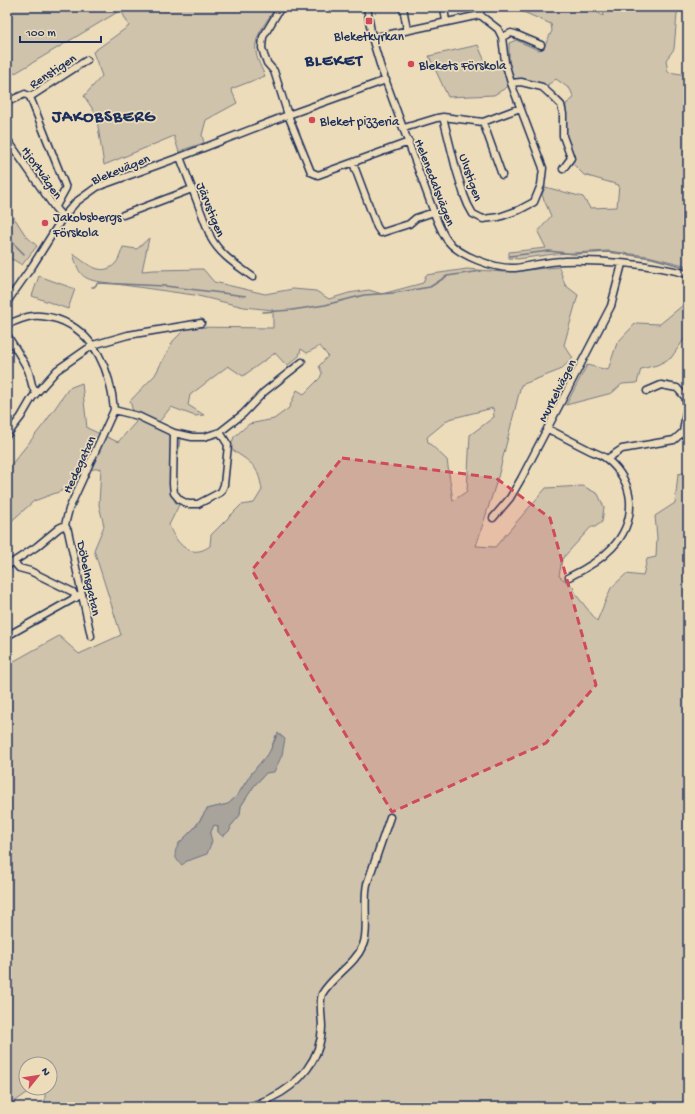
<svg xmlns="http://www.w3.org/2000/svg" width="695" height="1114" font-family="'Gochi Hand',sans-serif">
  <rect width="100%" height="100%" fill="#eddcb9"/>
  <filter id="ink" filterUnits="userSpaceOnUse"><feTurbulence type="fractalNoise" baseFrequency=".025" numOctaves="2"/><feDisplacementMap in="SourceGraphic" scale="8" xChannelSelector="R" yChannelSelector="G"/><feConvolveMatrix kernelMatrix="1 2 1 2 8 2 1 2 1" color-interpolation-filters="sRGB"/></filter>
  <g filter="url(#ink)">
    <path fill="#cfc3ac" stroke="#757985" fill-rule="evenodd" d="M 7,7 L 276,7 C 268,20 253,36 256,52 C 257,60 262,69 265,76 L 231,89 L 237,103 L 206,120 L 202,135 L 204,143 L 182,150 L 179,152 L 174,136 L 104,165 L 96,114 L 84,96 L 102,76 L 93,52 L 129,26 L 121,10 L 17,72 L 7,76 Z
      M 512,7 L 590,7 L 603,16 L 605,8 L 607,7 L 680,7 L 677,14 L 674,49 L 666,60 L 668,72 L 688,75 L 688,266 L 648,256 L 608,251 L 554,254 L 518,259 L 509,258 L 509,252 L 546,248 L 538,232 L 551,216 L 542,195 L 545,187 L 583,197 L 590,208 L 617,207 L 619,185 L 584,175 L 572,163 L 571,152 L 565,133 L 566,104 L 574,98 L 570,89 L 556,79 L 546,86 L 537,82 L 514,79 L 508,80 L 509,86 L 494,95 L 448,97 L 429,56 L 478,45 L 486,64 L 497,66 L 509,65 L 509,43 L 516,40 L 538,50 L 543,49 L 552,31 L 551,24 Z
      M 7,212 L 13,216 L 26,236 L 37,246 L 22,265 L 14,260 L 7,259 Z
      M 149,238 L 142,271 L 154,270 L 203,269 L 214,282 L 265,294 L 293,289 L 316,291 L 329,299 L 349,293 L 369,290 L 382,294 L 423,283 L 426,275 L 467,269 L 502,272 L 559,267 L 565,285 L 578,295 L 564,345 L 573,358 L 560,370 L 521,385 L 498,477 L 476,546 L 495,547 L 546,488 L 583,486 L 598,494 L 604,507 L 602,522 L 595,527 L 591,527 L 562,559 L 559,576 L 573,587 L 577,596 L 597,621 L 611,588 L 626,574 L 643,576 L 647,559 L 656,557 L 657,537 L 655,516 L 675,503 L 678,474 L 688,472 L 688,1107 L 54,1107 L 45,1103 L 45,1088 L 50,1088 L 50,1064 L 26,1064 L 26,1088 L 34,1088 L 7,1107 L 7,665 L 59,636 L 79,654 L 121,635 L 94,550 L 104,526 L 99,505 L 101,468 L 81,471 L 72,487 L 34,501 L 7,525 L 7,470 L 44,424 L 69,388 L 82,383 L 87,428 L 118,442 L 136,422 L 130,401 L 155,375 L 173,341 L 187,327 L 273,328 L 273,310 L 244,307 L 194,295 L 95,281 C 78,277 78,268 73,254 C 85,262 101,278 115,264 C 119,260 121,252 123,247 L 137,249 ZM 320,346 L 328,356 L 319,366 L 322,373 L 320,378 L 304,394 L 297,390 L 289,408 L 274,419 L 249,424 L 234,437 L 230,448 C 250,463 258,463 262,490 L 254,503 L 241,505 L 211,535 L 210,546 C 191,560 176,544 169,525 L 179,505 L 175,502 L 175,482 L 180,438 L 175,429 L 159,422 L 171,407 L 195,416 L 204,415 L 188,405 L 190,395 L 228,366 L 243,376 L 275,353 L 287,366 L 299,356 L 301,349 L 307,353 ZM 493,408 L 494,417 L 470,435 L 467,491 L 453,501 L 447,460 L 428,442 L 427,437 L 449,419 ZM 276,735 L 266,773 L 254,786 L 241,806 L 240,815 L 230,827 L 218,832 L 218,826 L 214,825 L 200,856 L 187,861 L 177,845 L 195,827 L 207,809 L 228,804 L 237,796 L 251,774 L 270,751 Z
      M 39,276 L 75,289 L 68,309 L 32,296 Z
      M 688,301 L 688,339 L 685,338 L 671,358 L 657,365 L 641,369 L 637,383 L 622,384 L 612,393 L 566,405 L 587,365 L 608,370 L 617,343 L 636,323 L 660,324 Z"/>
    <path fill="#a8a39b" stroke="#707583" d="M 278,733 L 285,739 L 282,755 L 274,772 L 266,773 L 254,786 L 241,806 L 240,815 L 230,827 L 231,829 L 226,834 L 222,836 L 218,832 L 218,826 L 214,825 L 210,834 L 212,841 L 207,854 L 187,861 L 182,865 C 164,851 186,838 195,827 C 200,822 203,815 207,809 L 228,804 L 237,796 L 251,774 L 270,751 Z"/>
    <g fill="none" stroke-linecap="round" stroke-linejoin="round">
      <path stroke="#707583" stroke-width="1.5" d="M 7,237 L 24,254
        M 510,256 L 549,251 L 574,254 L 608,252 L 652,258 L 688,268
        M 92,287 L 94,287 L 98,283 L 165,286 L 246,296
        M 263,312 L 292,310 L 325,305 L 364,295 L 394,293 L 430,287 L 447,276 L 481,271"/>
      <defs>
        <path id="minor" d="M 281,7 L 263,37 L 262,48 L 264,55 L 267,63 L 274,71 L 288,115 L 311,172 L 318,175 L 409,142
          M 367,7 L 372,38 L 381,68 L 436,218 C 439,225 442,233 447,240 C 459,256 495,269 515,268 C 532,266 547,261 564,261 C 603,260 650,264 688,274
          M 403,7 L 407,30
          M 444,7 L 446,22
          M 502,37 L 511,33 L 515,34 L 541,45
          M 372,38 L 480,15
          M 511,83 L 521,82 L 542,87 L 552,96 L 561,105 L 563,114 L 563,136 L 571,158 L 563,169
          M 30,97 L 66,188 L 55,208
          M 30,97 L 87,60
          M 7,102 L 25,94 L 30,97
          M 443,117 L 483,122 L 520,108
          M 483,122 L 502,175
          M 404,128 L 437,118 L 443,117 L 456,169 L 464,195 L 468,205 L 473,214 L 483,219 L 499,217 L 519,210 L 534,202 L 541,185 L 543,168 L 511,83 L 505,62 L 502,37 L 498,29 L 480,15 L 481,7
          M 7,139 L 55,208 L 63,217
          M 180,157 L 211,238 C 221,256 237,265 253,277
          M 353,163 L 377,227 L 381,233 L 409,224 L 416,218 L 434,212
          M 123,215 L 192,189
          M 7,302 L 33,265 L 63,217 L 76,202 L 97,187 L 180,157 L 288,115 L 386,80
          M 7,325 C 15,321 24,317 33,316 C 42,315 49,317 57,319 C 96,332 111,373 114,410 L 69,509 L 65,525 L 59,528 L 36,547 L 7,566
          M 7,335 C 14,346 22,358 28,370 C 31,377 31,388 36,393
          M 114,410 L 138,416 L 174,433 L 192,437 L 204,437 L 220,432 L 243,414 L 264,392 L 302,362
          M 548,429 C 562,436 575,443 589,450 C 595,453 603,455 608,460 C 620,470 629,485 630,501 C 632,540 600,562 569,577
          M 174,433 L 173,484 L 174,493 L 180,500 L 188,504 L 198,504 L 221,492 L 224,485 L 228,445 L 220,432
          M 7,435 L 21,417 L 32,398 L 57,370 L 93,345 L 128,335 L 201,323
          M 607,459 L 622,449 L 674,440 L 683,432 L 687,406 L 685,397 L 677,388 L 661,385 L 647,391
          M 493,518 L 510,498 L 521,479 L 611,306 L 622,264
          M 65,525 L 68,531 L 91,636
          M 14,562 L 19,568 L 30,571 L 73,592 L 76,598
          M 7,636 L 82,594
          M 249,1107 C 256,1104 264,1102 271,1098 C 299,1085 321,1059 322,1027 C 322,1019 319,1002 322,994 C 333,975 355,965 363,945 C 369,932 363,902 367,884 L 390,817"/>
      </defs>
      <use href="#minor" stroke="#1b2f5e" stroke-width="9"/>
      <use href="#minor" stroke="#eddcb9" stroke-width="6"/>
    </g>
  </g>
  <path fill="#d1495b" fill-opacity="0.2" stroke="#d1495b" stroke-width="3" stroke-dasharray="8 5" stroke-linejoin="round" d="M 342,458 L 496,478 L 550,518 L 596,685 L 546,743 L 392,812 L 320,692 L 252,570 Z"/>
  <g fill="#d1495b" stroke="#eddcb9" stroke-width="1.5">
    <rect x="365" y="17" width="8" height="8" rx="2"/>
    <circle cx="411" cy="64" r="4"/>
    <circle cx="312" cy="120" r="4"/>
    <circle cx="45" cy="223" r="4"/>
  </g>
  <g text-anchor="middle" stroke-width="3.5" stroke-linejoin="round" paint-order="stroke">
    <g font-size="13" fill="#1b2f5e" stroke="#eddcb9" text-anchor="start">
      <text x="369" y="40" text-anchor="middle">Bleketkyrkan</text>
      <text x="419" y="69">Blekets Förskola</text>
      <text x="320" y="125">Bleket pizzeria</text>
      <text x="53" y="221">Jakobsbergs<tspan x="53" dy="15">Förskola</tspan></text>
    </g>
    <g font-size="13" fill="#1b2f5e" stroke="#eddcb9">
      <text transform="translate(52 70) rotate(-33)" y="5">Renstigen</text>
      <text transform="translate(120 168) rotate(-22)" y="5">Blekevägen</text>
      <text transform="translate(43 172) rotate(55)" y="5">Hjortvägen</text>
      <text transform="translate(472 177) rotate(71)" y="5">Ulvstigen</text>
      <text transform="translate(436 182) rotate(69)" y="5">Helenedalsvägen</text>
      <text transform="translate(212 209) rotate(68)" y="5">Järvstigen</text>
      <text transform="translate(556 390) rotate(-63)" y="5">Murkelvägen</text>
      <text transform="translate(78 464) rotate(-65)" y="5">Hedegatan</text>
      <text transform="translate(90 578) rotate(78)" y="5">Döbelnsgatan</text>
    </g>
    <g font-size="17" font-weight="bold" letter-spacing="1" fill="#1b2f5e" stroke="#eddcb9">
      <text x="334" y="65">BLEKET</text>
      <text x="104" y="121">JAKOBSBERG</text>
    </g>
  </g>
  <rect width="695" height="1114" fill="none" stroke="#eddcb9" stroke-width="24"/>
  <rect x="12" y="12" width="671" height="1090" fill="none" stroke="#1b2f5e" stroke-width="1.5" filter="url(#ink)"/>
  <g transform="translate(38 1076) rotate(60)"><circle r="19" fill="#eddcb9" stroke="#999795"/>
  <path d="M0-3L7 15L0 10L-7 15Z" fill="#d1495b"/>
  <text y="-6" font-size="11" font-weight="bold" text-anchor="middle" fill="#1b2f5e">N</text>
  </g>
  <path d="M20 36v6h81v-6" fill="none" stroke="#1b2f5e" stroke-width="2"/>
  <text x="26" y="36" font-size="12" fill="#1b2f5e" stroke="#eddcb9" stroke-width="3" paint-order="stroke">100 m</text>
</svg>
